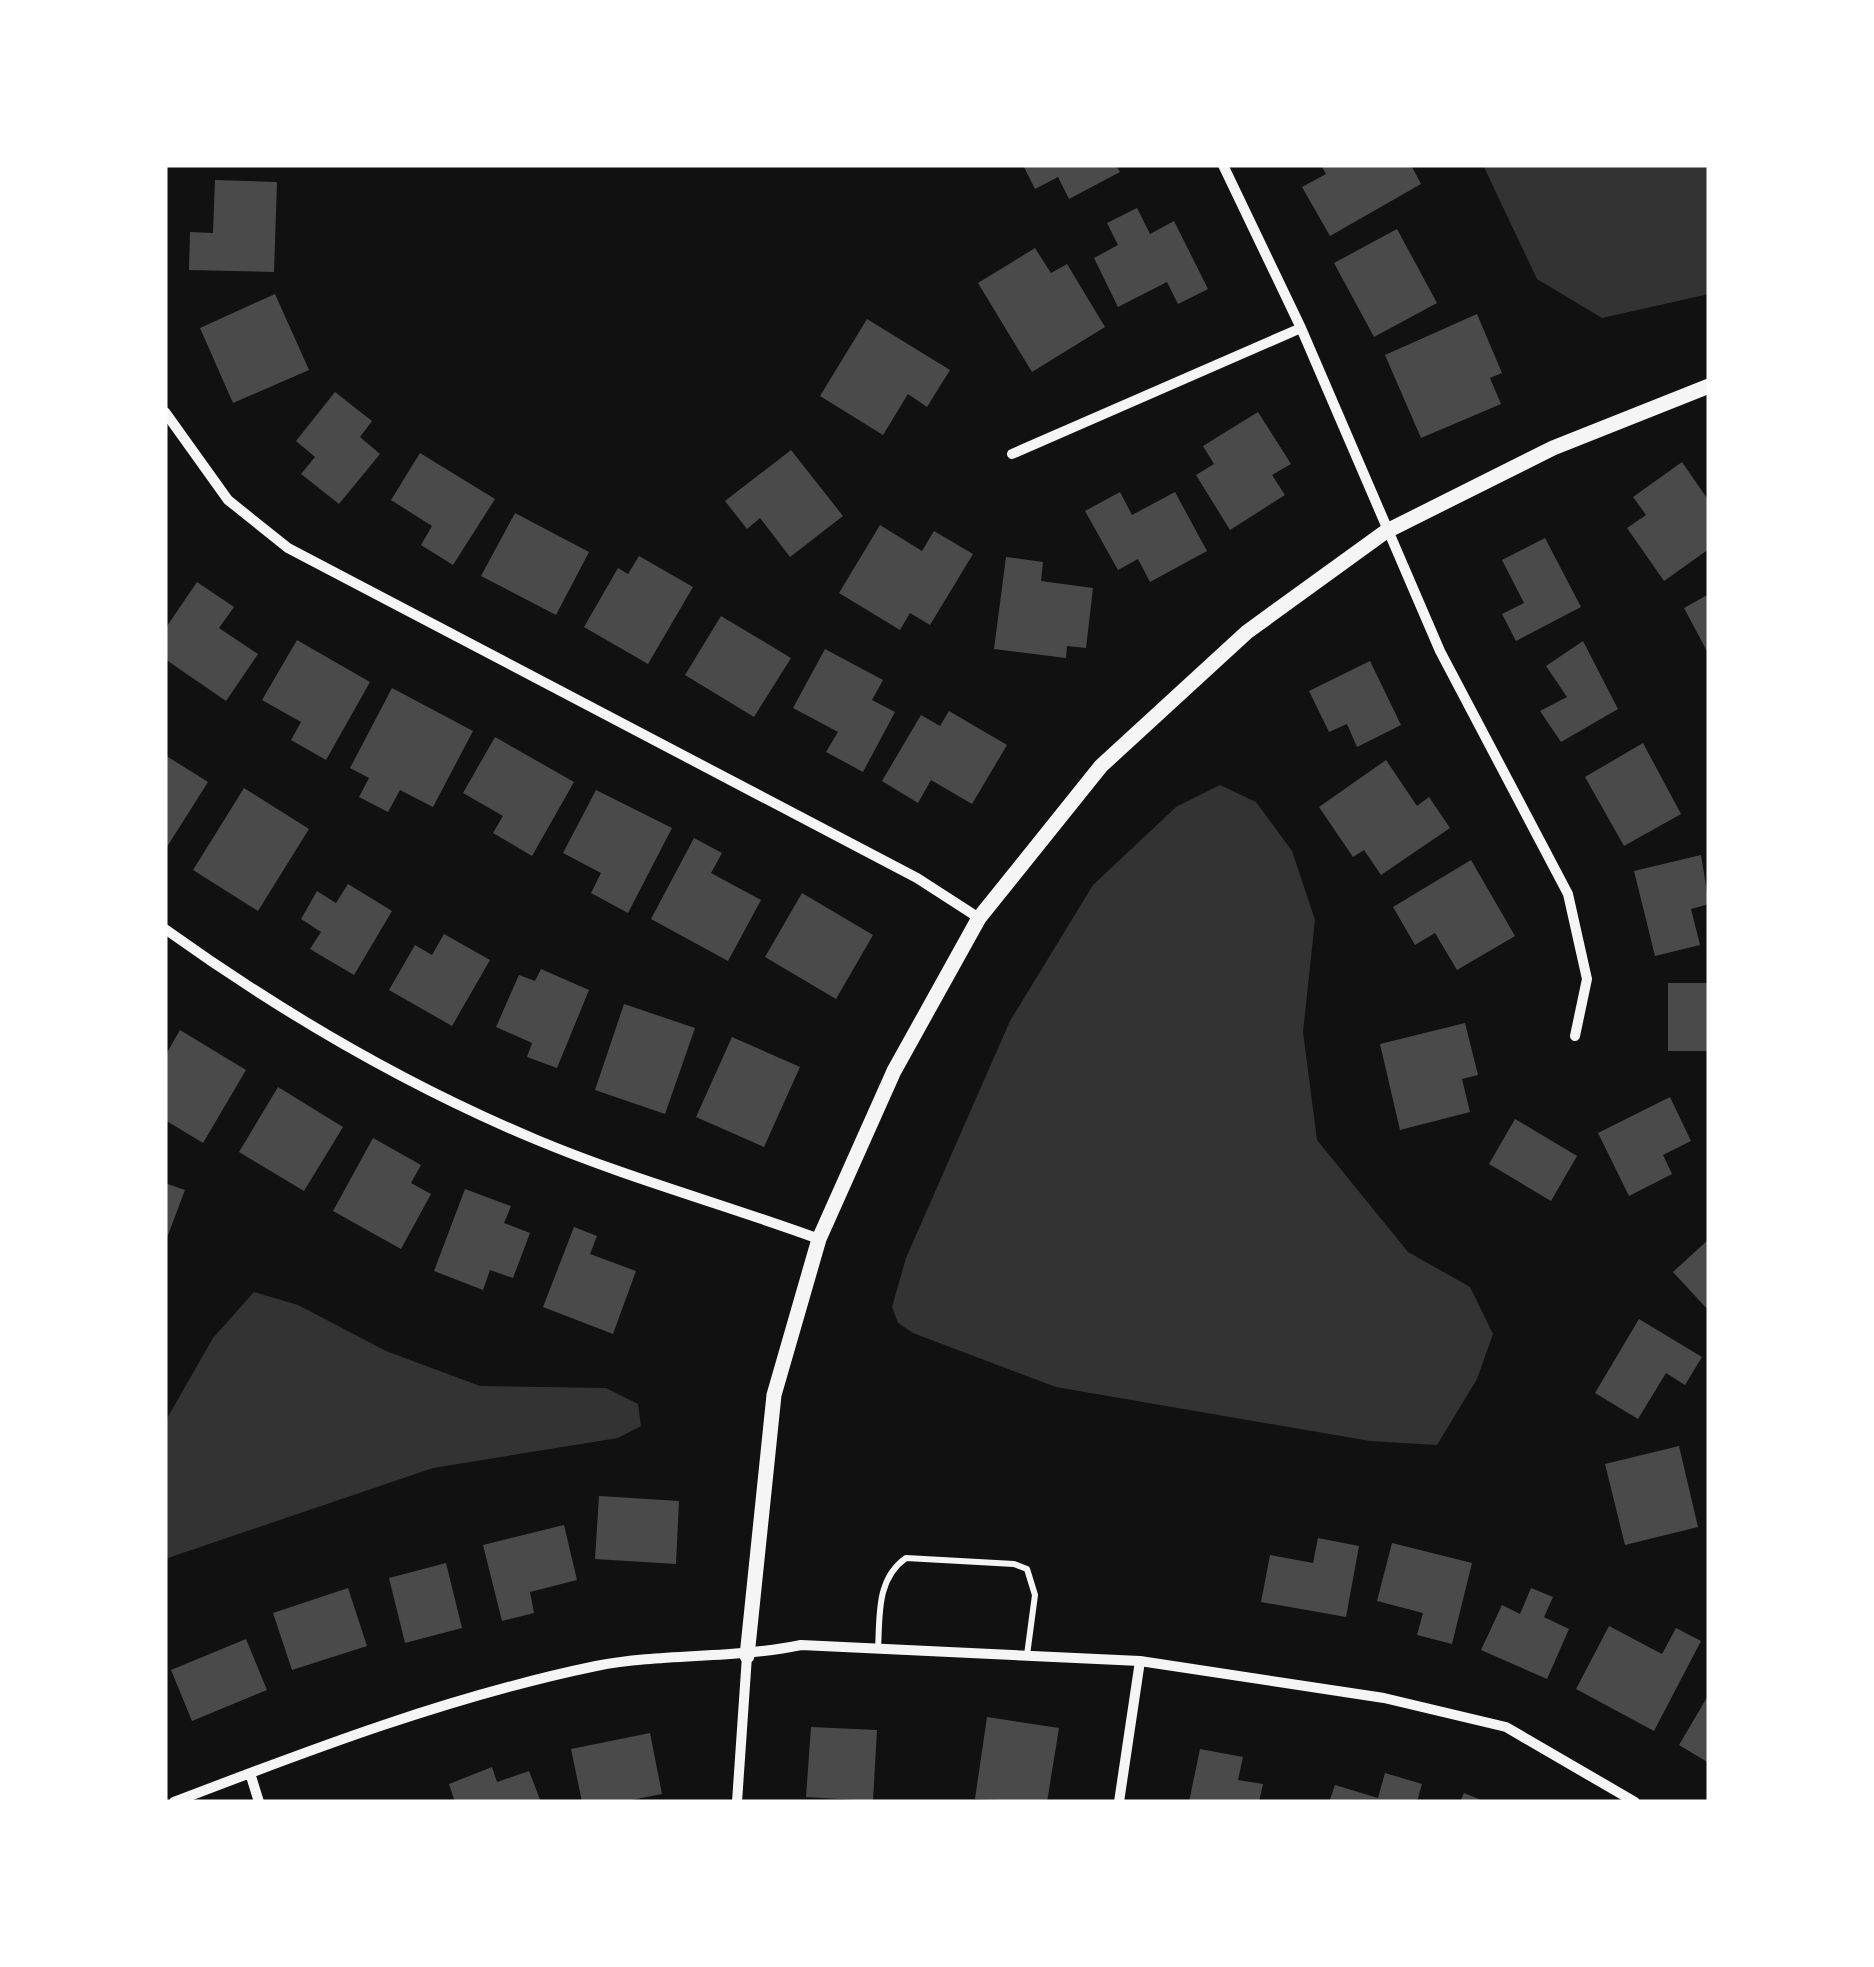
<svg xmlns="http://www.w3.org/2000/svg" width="1874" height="1967" font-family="'Exo 2',sans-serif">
  <rect width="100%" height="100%" fill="#111"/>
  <path fill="#333" d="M 1483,165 L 1709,165 L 1709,294 L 1602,318 L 1537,279 Z
    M 1220,785 L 1256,802 L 1292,851 L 1315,920 L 1303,1032 L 1317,1140 L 1408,1252 L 1470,1287 L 1493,1334 L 1477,1379 L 1437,1445 L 1370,1441 L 1056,1387 L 913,1333 L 898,1323 L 892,1307 L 906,1258 L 1010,1021 L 1093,885 L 1176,807 Z
    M 254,1292 L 298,1305 L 386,1351 L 480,1386 L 606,1388 L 638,1404 L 641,1426 L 618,1438 L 433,1468 L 165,1559 L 165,1422 L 213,1338 Z"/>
  <path fill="#4a4a4a" d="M 1023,165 L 1116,165 L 1120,172 L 1069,199 L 1058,177 L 1035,189 Z
    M 1321,165 L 1411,165 L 1421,184 L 1330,236 L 1302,187 L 1326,174 Z
    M 215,180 L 277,182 L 274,272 L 189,270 L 190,232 L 213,233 Z
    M 1137,208 L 1150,234 L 1174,221 L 1208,289 L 1178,304 L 1167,282 L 1118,307 L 1094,258 L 1118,245 L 1107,223 Z
    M 1397,229 L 1437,303 L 1374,337 L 1334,263 Z
    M 1035,248 L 1051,273 L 1067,264 L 1105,327 L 1032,372 L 978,283 Z
    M 275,294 L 309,370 L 233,403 L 200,328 Z
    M 1477,314 L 1502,373 L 1490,378 L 1501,404 L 1421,438 L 1385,355 Z
    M 867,319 L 950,370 L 927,407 L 908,394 L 883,435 L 820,396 Z
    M 335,392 L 372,421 L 360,437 L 380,454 L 339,504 L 301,474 L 315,457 L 296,441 Z
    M 1258,412 L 1291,464 L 1272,475 L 1285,495 L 1230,530 L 1196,475 L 1214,464 L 1203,446 Z
    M 791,450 L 843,516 L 790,557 L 760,518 L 747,529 L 725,501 Z
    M 420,453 L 495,499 L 453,565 L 421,545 L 432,526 L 391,500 Z
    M 1682,462 L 1709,501 L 1709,549 L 1664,581 L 1627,528 L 1646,515 L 1633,497 Z
    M 1120,492 L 1132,515 L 1175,492 L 1207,551 L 1150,582 L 1138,559 L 1118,570 L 1085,511 Z
    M 515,513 L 589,552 L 556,615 L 481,576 Z
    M 880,525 L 922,551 L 934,531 L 973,554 L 930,625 L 910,613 L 900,630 L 839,593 Z
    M 1545,538 L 1581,607 L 1516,641 L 1502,614 L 1524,603 L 1502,560 Z
    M 639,556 L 693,587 L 648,664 L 584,627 L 618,568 L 628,574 Z
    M 1006,557 L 1043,562 L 1041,581 L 1093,588 L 1086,648 L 1067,646 L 1066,658 L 994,649 Z
    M 197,582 L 234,607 L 219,628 L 258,654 L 226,701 L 165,659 L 165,629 Z
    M 1709,594 L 1709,655 L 1684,608 Z
    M 721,616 L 791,658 L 754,717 L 685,675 Z
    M 297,640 L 370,682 L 326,760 L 291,740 L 301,722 L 262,700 Z
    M 1583,641 L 1618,709 L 1561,742 L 1540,711 L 1567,697 L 1546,666 Z
    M 825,649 L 883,680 L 872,700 L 895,712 L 863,772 L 826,752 L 838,732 L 793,708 Z
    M 1370,661 L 1401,725 L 1357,747 L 1347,724 L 1329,732 L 1309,691 Z
    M 392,688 L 473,731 L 433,807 L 400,790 L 388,812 L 359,797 L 369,778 L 350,768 Z
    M 949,711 L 1007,745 L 972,804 L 931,780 L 918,803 L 882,781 L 921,715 L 940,726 Z
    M 495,737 L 574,782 L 532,856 L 493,833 L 503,816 L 463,793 Z
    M 1643,743 L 1681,814 L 1624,846 L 1585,777 Z
    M 165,755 L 208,782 L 165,850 Z
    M 1386,760 L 1417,806 L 1429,797 L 1450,828 L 1381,875 L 1364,850 L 1353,857 L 1319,807 Z
    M 244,788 L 309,829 L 258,911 L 193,870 Z
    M 596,790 L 672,828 L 628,913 L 591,893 L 601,873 L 563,853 Z
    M 694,838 L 722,853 L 711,873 L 761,900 L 728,961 L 651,919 Z
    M 1701,855 L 1709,904 L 1691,909 L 1700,945 L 1655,956 L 1634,871 Z
    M 1471,860 L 1515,936 L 1457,970 L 1435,933 L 1415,945 L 1393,907 Z
    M 348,884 L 392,911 L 354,975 L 310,949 L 321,932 L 301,919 L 317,891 L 336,903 Z
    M 802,893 L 873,935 L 836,999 L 765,957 Z
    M 444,934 L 490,960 L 452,1026 L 389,990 L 415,945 L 432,955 Z
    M 541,969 L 589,990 L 557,1068 L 527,1057 L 532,1043 L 496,1027 L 519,975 L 535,981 Z
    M 1668,983 L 1709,983 L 1709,1051 L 1668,1051 Z
    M 624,1004 L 695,1028 L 665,1114 L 595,1090 Z
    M 1465,1023 L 1478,1075 L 1462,1079 L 1470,1112 L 1400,1130 L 1380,1044 Z
    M 180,1030 L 246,1070 L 203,1143 L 165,1120 L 165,1056 Z
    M 732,1037 L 800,1067 L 764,1147 L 696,1117 Z
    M 278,1087 L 343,1127 L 304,1191 L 239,1152 Z
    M 1670,1097 L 1691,1141 L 1663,1155 L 1672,1174 L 1629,1196 L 1598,1133 Z
    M 1515,1119 L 1577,1156 L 1551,1201 L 1489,1164 Z
    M 373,1138 L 421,1165 L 411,1183 L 431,1194 L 401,1249 L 333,1211 Z
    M 165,1183 L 185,1190 L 165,1243 Z
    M 465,1189 L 511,1206 L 504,1223 L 530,1233 L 513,1278 L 490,1270 L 483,1290 L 434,1271 Z
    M 574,1227 L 597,1236 L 590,1254 L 636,1271 L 613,1334 L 543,1307 Z
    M 1709,1239 L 1709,1311 L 1673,1272 Z
    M 1639,1319 L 1702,1357 L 1685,1385 L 1666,1373 L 1638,1419 L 1595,1393 Z
    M 1679,1446 L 1698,1527 L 1625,1545 L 1605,1464 Z
    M 599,1496 L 679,1501 L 676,1564 L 595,1559 Z
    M 564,1525 L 577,1580 L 530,1592 L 534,1613 L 502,1621 L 483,1545 Z
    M 1318,1538 L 1359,1546 L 1346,1617 L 1261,1602 L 1270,1555 L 1313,1563 Z
    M 1392,1543 L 1472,1563 L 1452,1644 L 1417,1635 L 1423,1613 L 1377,1601 Z
    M 446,1563 L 462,1628 L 405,1643 L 389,1578 Z
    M 348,1588 L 367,1646 L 292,1670 L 273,1613 Z
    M 1531,1588 L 1553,1597 L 1544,1617 L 1569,1629 L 1547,1679 L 1481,1650 L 1502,1605 L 1520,1614 Z
    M 1609,1626 L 1662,1654 L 1676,1628 L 1701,1641 L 1654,1731 L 1576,1689 Z
    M 246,1639 L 267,1690 L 192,1721 L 171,1670 Z
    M 1709,1694 L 1709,1763 L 1679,1745 Z
    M 987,1717 L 1059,1728 L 1047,1802 L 975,1799 Z
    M 811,1727 L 877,1730 L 873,1801 L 806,1797 Z
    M 650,1733 L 662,1794 L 621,1802 L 582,1802 L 571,1749 Z
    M 1200,1749 L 1243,1757 L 1238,1780 L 1263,1784 L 1259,1802 L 1189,1802 Z
    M 492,1767 L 497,1782 L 529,1771 L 541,1802 L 455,1802 L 449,1784 Z
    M 1385,1773 L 1422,1784 L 1417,1802 L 1329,1802 L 1335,1785 L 1378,1798 Z
    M 1464,1793 L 1486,1802 L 1460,1802 Z"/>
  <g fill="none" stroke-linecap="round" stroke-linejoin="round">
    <path stroke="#f5f5f5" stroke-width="6" d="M 878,1649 C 880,1616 876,1579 906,1558 L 1014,1564 L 1027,1569 L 1035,1595 L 1027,1655"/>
    <path stroke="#f5f5f5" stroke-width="10" d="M 1223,165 L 1301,328 L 1440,651 L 1568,894 L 1587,979 L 1575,1036
      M 165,412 L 228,500 L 288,548 L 917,878 L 979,918
      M 1012,454 L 1301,328
      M 165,929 C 281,1012 405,1085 537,1140 C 628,1178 726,1205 819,1239
      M 250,1773 L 259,1802
      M 174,1802 C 312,1749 451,1696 596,1666 C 663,1653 734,1659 801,1645 L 1140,1661 L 1384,1698 L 1506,1727 L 1635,1802
      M 737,1802 L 747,1656
      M 1119,1802 L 1140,1661"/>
    <path stroke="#f5f5f5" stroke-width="15" d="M 747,1656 L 774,1395 L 819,1239 L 894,1071 L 979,918 L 1101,766 L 1247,632 L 1385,532 L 1553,448 L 1709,386"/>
  </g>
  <rect width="1874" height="1967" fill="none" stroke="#ffffff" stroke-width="335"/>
</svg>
